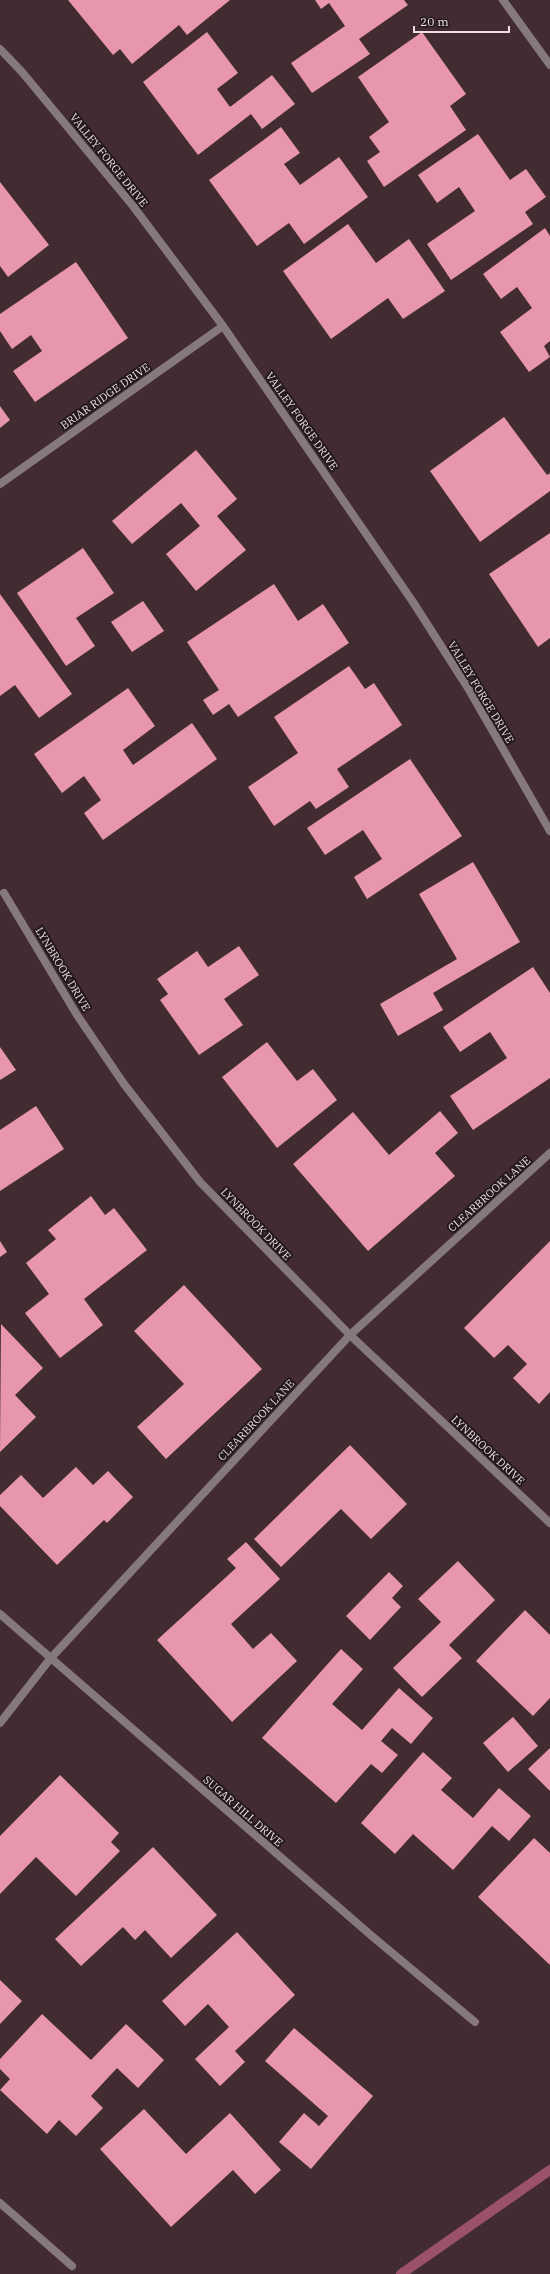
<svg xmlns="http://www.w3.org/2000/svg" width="550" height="2274" font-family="'IBM Plex Serif',serif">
  <rect width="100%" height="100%" fill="#422c32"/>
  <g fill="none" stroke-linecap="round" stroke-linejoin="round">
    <path stroke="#9b5268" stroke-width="10" d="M 401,2274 L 550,2170"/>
  </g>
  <path fill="#e796ac" d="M 68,0 L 230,0 L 187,35 L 179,25 L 132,64 L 120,49 L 113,55 Z
    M 315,0 L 404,0 L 408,5 L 359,39 L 370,54 L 312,93 L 291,63 L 345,26 L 329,3 L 321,9 Z
    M 207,32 L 238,73 L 217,89 L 230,107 L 272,75 L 295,104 L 262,129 L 251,114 L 198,155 L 143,82 Z
    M 422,32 L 466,94 L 450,106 L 466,130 L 384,187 L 367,161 L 380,152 L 369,137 L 389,122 L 358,77 Z
    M 281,127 L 300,153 L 284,164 L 300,185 L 339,157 L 368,197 L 304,244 L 289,223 L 257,246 L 209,180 Z
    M 478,134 L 510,180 L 526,169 L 546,197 L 525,212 L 533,224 L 451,280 L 427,244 L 475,211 L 459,187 L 437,203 L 418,175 Z
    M 0,182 L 49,245 L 8,277 L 0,266 Z
    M 348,224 L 376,263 L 409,239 L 445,291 L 403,319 L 388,298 L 331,339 L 283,271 Z
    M 545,228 L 550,236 L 550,341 L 544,346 L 550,357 L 529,372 L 500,332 L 532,308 L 517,287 L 501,299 L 483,274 Z
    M 76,262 L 128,338 L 35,402 L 13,371 L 42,351 L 31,335 L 12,349 L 0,331 L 0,314 Z
    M 0,406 L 10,420 L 0,428 Z
    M 504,417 L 547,475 L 550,473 L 550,491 L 480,542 L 430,471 Z
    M 196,450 L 237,499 L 217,516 L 246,550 L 196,591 L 166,554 L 200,526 L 181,503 L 132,544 L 112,521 Z
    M 550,533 L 550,638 L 538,647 L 489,574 Z
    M 83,548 L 114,593 L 76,618 L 95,646 L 66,666 L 17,593 Z
    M 274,584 L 298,621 L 323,604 L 349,643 L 238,717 L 229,704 L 213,715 L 203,700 L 219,690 L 187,642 Z
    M 0,594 L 72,694 L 39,718 L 15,685 L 0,696 Z
    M 143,601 L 164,631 L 132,652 L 111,622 Z
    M 349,666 L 365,689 L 374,683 L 402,725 L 337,769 L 349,787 L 316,809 L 310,801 L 274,826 L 248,787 L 298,753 L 274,717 Z
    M 128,688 L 155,726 L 123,750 L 133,765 L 192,723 L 217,759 L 103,840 L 84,813 L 101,800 L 84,776 L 62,793 L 34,754 Z
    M 410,759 L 462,836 L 367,899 L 354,877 L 382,859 L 363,830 L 325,855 L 307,828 Z
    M 473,862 L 520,942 L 433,993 L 443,1010 L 398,1036 L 380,1004 L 457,959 L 419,894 Z
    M 239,946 L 259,975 L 224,999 L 243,1025 L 199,1055 L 160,1000 L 168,994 L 157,979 L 197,951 L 208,967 Z
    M 533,967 L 550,993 L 550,1078 L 473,1130 L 450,1096 L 507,1058 L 490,1032 L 460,1052 L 443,1027 Z
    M 267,1042 L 297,1081 L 313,1069 L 337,1100 L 277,1148 L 222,1077 Z
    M 0,1047 L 16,1070 L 0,1080 Z
    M 36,1106 L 64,1149 L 0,1191 L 0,1130 Z
    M 440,1111 L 458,1133 L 435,1153 L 455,1176 L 368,1251 L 293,1164 L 353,1112 L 389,1155 Z
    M 91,1196 L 105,1215 L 114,1208 L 147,1250 L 84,1299 L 103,1325 L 60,1358 L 25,1313 L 49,1294 L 26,1263 L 56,1239 L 48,1230 Z
    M 0,1241 L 7,1252 L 0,1257 Z
    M 550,1241 L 550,1392 L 539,1404 L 513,1378 L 527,1364 L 508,1345 L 494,1358 L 464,1328 Z
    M 184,1285 L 262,1369 L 166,1459 L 137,1427 L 184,1384 L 134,1331 Z
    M 1,1324 L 43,1368 L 15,1395 L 36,1417 L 0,1452 Z
    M 350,1445 L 407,1504 L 371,1539 L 341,1509 L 281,1567 L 254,1539 Z
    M 76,1467 L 93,1485 L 108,1471 L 133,1497 L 107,1523 L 104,1520 L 57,1565 L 0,1506 L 0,1495 L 21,1475 L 43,1498 Z
    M 246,1542 L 280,1579 L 231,1624 L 253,1649 L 271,1633 L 297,1661 L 232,1722 L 157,1640 L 236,1568 L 227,1559 Z
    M 458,1561 L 495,1600 L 449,1645 L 462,1658 L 422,1697 L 393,1668 L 441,1622 L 418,1599 Z
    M 389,1572 L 403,1586 L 392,1598 L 401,1607 L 370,1640 L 346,1616 Z
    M 525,1610 L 550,1635 L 550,1698 L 533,1716 L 476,1661 Z
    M 341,1649 L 363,1669 L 332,1704 L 362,1730 L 399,1688 L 433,1718 L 411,1744 L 392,1728 L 381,1741 L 398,1755 L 382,1773 L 371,1764 L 336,1803 L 262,1738 Z
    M 513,1717 L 538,1746 L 508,1772 L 483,1743 Z
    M 550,1748 L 550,1791 L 528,1769 Z
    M 423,1752 L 452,1778 L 441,1790 L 473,1818 L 499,1788 L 531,1816 L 509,1841 L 492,1826 L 453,1870 L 413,1834 L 395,1854 L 361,1823 Z
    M 60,1775 L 119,1833 L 111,1842 L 120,1851 L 76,1896 L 36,1857 L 0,1894 L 0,1836 Z
    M 534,1838 L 550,1853 L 550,1965 L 478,1897 Z
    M 153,1847 L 217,1915 L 171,1958 L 145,1930 L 135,1940 L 123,1927 L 81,1966 L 55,1939 Z
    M 237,1932 L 295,1995 L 235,2051 L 245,2062 L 220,2086 L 195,2059 L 229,2027 L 208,2004 L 185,2026 L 162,2001 Z
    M 0,1980 L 22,2001 L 0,2024 Z
    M 42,2014 L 91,2060 L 126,2024 L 164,2060 L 138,2088 L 117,2068 L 91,2096 L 103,2108 L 76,2136 L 59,2120 L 47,2134 L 0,2090 L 10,2079 L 0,2069 L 0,2059 Z
    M 294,2028 L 373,2096 L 311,2169 L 279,2142 L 304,2113 L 319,2126 L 328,2116 L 265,2061 Z
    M 144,2109 L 186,2154 L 230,2113 L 281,2170 L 255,2194 L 233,2170 L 171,2227 L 100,2149 Z"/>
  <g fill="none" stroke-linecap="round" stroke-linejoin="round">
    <path stroke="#86797c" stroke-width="8" d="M 503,0 L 550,65
      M 0,49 L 22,72 L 133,206 L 223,326 L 413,602 L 468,688 L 550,831
      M 0,484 L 223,326
      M 4,893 L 77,1015 L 124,1084 L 200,1182 L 350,1335 L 550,1523
      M 0,1614 L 373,1937 L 475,2022
      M 0,1723 L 50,1659 L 350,1335 L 550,1153
      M 0,2203 L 72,2266"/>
  </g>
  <g text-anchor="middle" stroke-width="4" stroke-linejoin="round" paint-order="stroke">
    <g font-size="11" fill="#eedfe2" stroke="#22181a">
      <text transform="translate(109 160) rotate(51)" y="4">VALLEY FORGE DRIVE</text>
      <text transform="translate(105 396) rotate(-35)" y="4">BRIAR RIDGE DRIVE</text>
      <text transform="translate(302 421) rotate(55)" y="4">VALLEY FORGE DRIVE</text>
      <text transform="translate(481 692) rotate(59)" y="4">VALLEY FORGE DRIVE</text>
      <text transform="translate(63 969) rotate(59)" y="4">LYNBROOK DRIVE</text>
      <text transform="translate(489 1194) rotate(-42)" y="4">CLEARBROOK LANE</text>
      <text transform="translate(256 1224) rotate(46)" y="4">LYNBROOK DRIVE</text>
      <text transform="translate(256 1420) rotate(-47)" y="4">CLEARBROOK LANE</text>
      <text transform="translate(488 1450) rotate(43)" y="4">LYNBROOK DRIVE</text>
      <text transform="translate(243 1811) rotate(41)" y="4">SUGAR HILL DRIVE</text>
    </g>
  </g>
  <path d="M414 26v6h95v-6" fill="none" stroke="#eedfe2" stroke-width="2"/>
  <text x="420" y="26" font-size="12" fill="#eedfe2" stroke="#22181a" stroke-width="3" paint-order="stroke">20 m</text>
</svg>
